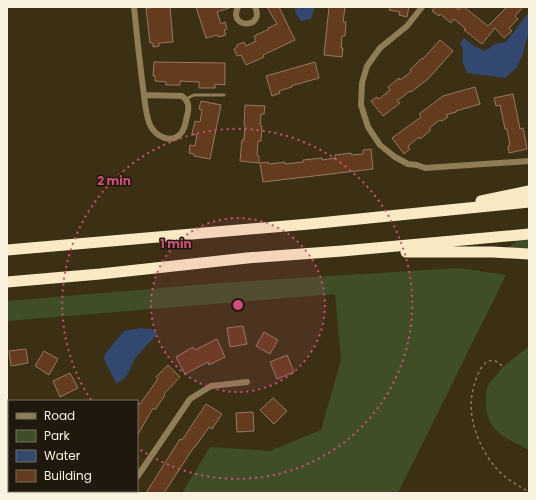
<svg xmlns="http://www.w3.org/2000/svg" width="536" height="500" font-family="Poppins,sans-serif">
  <rect width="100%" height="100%" fill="#3b3013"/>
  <path fill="#404e27" d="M 529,228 L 529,249 L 510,247 Z
    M 459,268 L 506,275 L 398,493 L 182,493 L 210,447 L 270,451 L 321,430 L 341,360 L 335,294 L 7,321 L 7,301 L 220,283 Z
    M 529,346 L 529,450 C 508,439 486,432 486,403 C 486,398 486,393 487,388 C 490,380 498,375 502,368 Z"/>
  <path fill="#334870" d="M 295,7 L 314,7 L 314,10 L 311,19 L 301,21 L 296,14 Z
    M 529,12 L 529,32 L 522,56 L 517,67 L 505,78 L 467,73 L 463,63 L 463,49 L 460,43 L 464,38 L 474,46 L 485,51 L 495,44 L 506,42 L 518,26 Z
    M 141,328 L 151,329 L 157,333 C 155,339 149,342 145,347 C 140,352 136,357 133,362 C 129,371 127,380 116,383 L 104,359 L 105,354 L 124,331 Z"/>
  <path fill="#643b1d" stroke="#977965" d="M 151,7 L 170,7 L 173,42 L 159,43 L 159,46 L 153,47 L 153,43 L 150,43 L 146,8 L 151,8 Z
    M 196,7 L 229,7 L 229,8 L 217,12 L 221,24 L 225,22 L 227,29 L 224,30 L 226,35 L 218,37 L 217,35 L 206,38 Z
    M 267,7 L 279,7 L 295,40 L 263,55 L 264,57 L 246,65 L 241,55 L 237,56 L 234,49 L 237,47 L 237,45 L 244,42 L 246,46 L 256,41 L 254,36 L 269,29 L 268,28 L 277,24 Z
    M 329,7 L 345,7 L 343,22 L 346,22 L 345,36 L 342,36 L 341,48 L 343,48 L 342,57 L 324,55 Z
    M 390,7 L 409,7 L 407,17 L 399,15 L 400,12 L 389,10 Z
    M 435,7 L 455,7 L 459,10 L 461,7 L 464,7 L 488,26 L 507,7 L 523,7 L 515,16 L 518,19 L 509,28 L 512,31 L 504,38 L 495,28 L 482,44 L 464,30 L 466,29 L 454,19 L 451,23 L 440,14 L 439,16 L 432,11 Z
    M 440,40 L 453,51 L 428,79 L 411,92 L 410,91 L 397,101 L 400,103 L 383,116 L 371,101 L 377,97 L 379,99 L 390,90 L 388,87 L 399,78 L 400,80 L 411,72 L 410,70 L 422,58 L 423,59 Z
    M 154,62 L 225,63 L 225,85 L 215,84 L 215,88 L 199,88 L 199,82 L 180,81 L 180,85 L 166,85 L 166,82 L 155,81 L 155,76 L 153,76 Z
    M 315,62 L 319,78 L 291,86 L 292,87 L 279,91 L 280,93 L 272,96 L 266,76 Z
    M 475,87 L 480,104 L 456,111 L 456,112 L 446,115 L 448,117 L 442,121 L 440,120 L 429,128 L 431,130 L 420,139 L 419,137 L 408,146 L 410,149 L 404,154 L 392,138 L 421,117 L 419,114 L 443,96 Z
    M 513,94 L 520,129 L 523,128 L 527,149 L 509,153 L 508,146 L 510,145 L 507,129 L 505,129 L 500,105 L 496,106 L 494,98 Z
    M 201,101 L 221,105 L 210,159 L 194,156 L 194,154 L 189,153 L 190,145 L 195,146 L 197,135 L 192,134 L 195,121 L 200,122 L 202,110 L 199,109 Z
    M 245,105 L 265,106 L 264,114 L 261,114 L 260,126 L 262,126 L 261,141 L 258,141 L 257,155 L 259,156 L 259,163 L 240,161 L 242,140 L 244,140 L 245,125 L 244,125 Z
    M 371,149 L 373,169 L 263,182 L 260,163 L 268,162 L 269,164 L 285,162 L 285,164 L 303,162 L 303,160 L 322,158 L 322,160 L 335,158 L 335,155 L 351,153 L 351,155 L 363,154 L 363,150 Z
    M 243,326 L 247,344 L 230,347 L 227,328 Z
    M 264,332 L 278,340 L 270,354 L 256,346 Z
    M 217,339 L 225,357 L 209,365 L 208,362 L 185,374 L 176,357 L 193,347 L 195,350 Z
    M 26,349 L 28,363 L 11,366 L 9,351 Z
    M 44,351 L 58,359 L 49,375 L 35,366 Z
    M 287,355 L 294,372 L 277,379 L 270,362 Z
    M 168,365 L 180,377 L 164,394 L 165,395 L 155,410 L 153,408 L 137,436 L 137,407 L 139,403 L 140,404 L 158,379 L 156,377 Z
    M 70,373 L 78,388 L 60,397 L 53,381 Z
    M 273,398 L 287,411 L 274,424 L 260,410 Z
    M 206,404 L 222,414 L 212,429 L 209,427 L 195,447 L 194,447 L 164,493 L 146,493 L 180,439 L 182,440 Z
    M 253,412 L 254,431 L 237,432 L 236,413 Z"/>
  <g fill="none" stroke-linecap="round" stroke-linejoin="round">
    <path stroke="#857b63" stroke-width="1.5" stroke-dasharray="3 3" stroke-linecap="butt" d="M 502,366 C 500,364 498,362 495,361 C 479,356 472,391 471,402 C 471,414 473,426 478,438 C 484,453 495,470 508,479 C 515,484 522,488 529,492"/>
    <path stroke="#8e7d55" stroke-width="3" d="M 186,99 L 194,95 L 224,95"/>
    <path stroke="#8e7d55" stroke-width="6" d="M 134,7 C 137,36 140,66 144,95 C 145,104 146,116 150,125 C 156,137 172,145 182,132 C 186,126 186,118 188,112 C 189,104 188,101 182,96 L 144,95
      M 238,7 C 227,29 266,29 255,7
      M 422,7 L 407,26 L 380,48 L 367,66 L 362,83 L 361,105 L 368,127 L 380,145 L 395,157 L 408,164 L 417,165 L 425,168 L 529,161
      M 137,477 L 190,399 L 211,386 L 247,382
      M 17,491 L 17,493
      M 127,493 L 128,491"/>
    <path stroke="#faeac4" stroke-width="11" d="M 481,201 L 529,191
      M 7,250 L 309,224 L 529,202
      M 406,252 L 493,252 L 529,254
      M 7,282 L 100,274 L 247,258 L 342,251 L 529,234"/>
  </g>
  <circle cx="238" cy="305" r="87" fill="#d04e7c" fill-opacity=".12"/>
  <g fill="none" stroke="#d04e7c" stroke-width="2" stroke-dasharray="2 4">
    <circle cx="238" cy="305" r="87"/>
    <path d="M91 400A175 175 0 1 1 138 448"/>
  </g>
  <circle cx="238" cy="305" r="6" fill="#d04e7c" stroke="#1e190c" stroke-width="2"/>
  <g font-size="12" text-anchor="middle" font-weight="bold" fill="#d04e7c" stroke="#1e190c" stroke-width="3" stroke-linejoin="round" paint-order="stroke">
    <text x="114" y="185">2 min</text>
    <text x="176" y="248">1 min</text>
  </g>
  <rect width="536" height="500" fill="none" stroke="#f9f2e1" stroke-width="16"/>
  <rect x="8" y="400" width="130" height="92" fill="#1e190c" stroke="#767061"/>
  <rect x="16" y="413" width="20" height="6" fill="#8e7d55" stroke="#767061"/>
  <text x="44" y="420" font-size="12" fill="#f9f2e1">Road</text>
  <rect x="16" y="430" width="20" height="12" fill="#404e27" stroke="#767061"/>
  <text x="44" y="440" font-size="12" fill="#f9f2e1">Park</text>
  <rect x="16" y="450" width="20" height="12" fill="#334870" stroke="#767061"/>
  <text x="44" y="460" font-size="12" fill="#f9f2e1">Water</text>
  <rect x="16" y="470" width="20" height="12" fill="#643b1d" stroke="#767061"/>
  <text x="44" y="480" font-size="12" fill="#f9f2e1">Building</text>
</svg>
